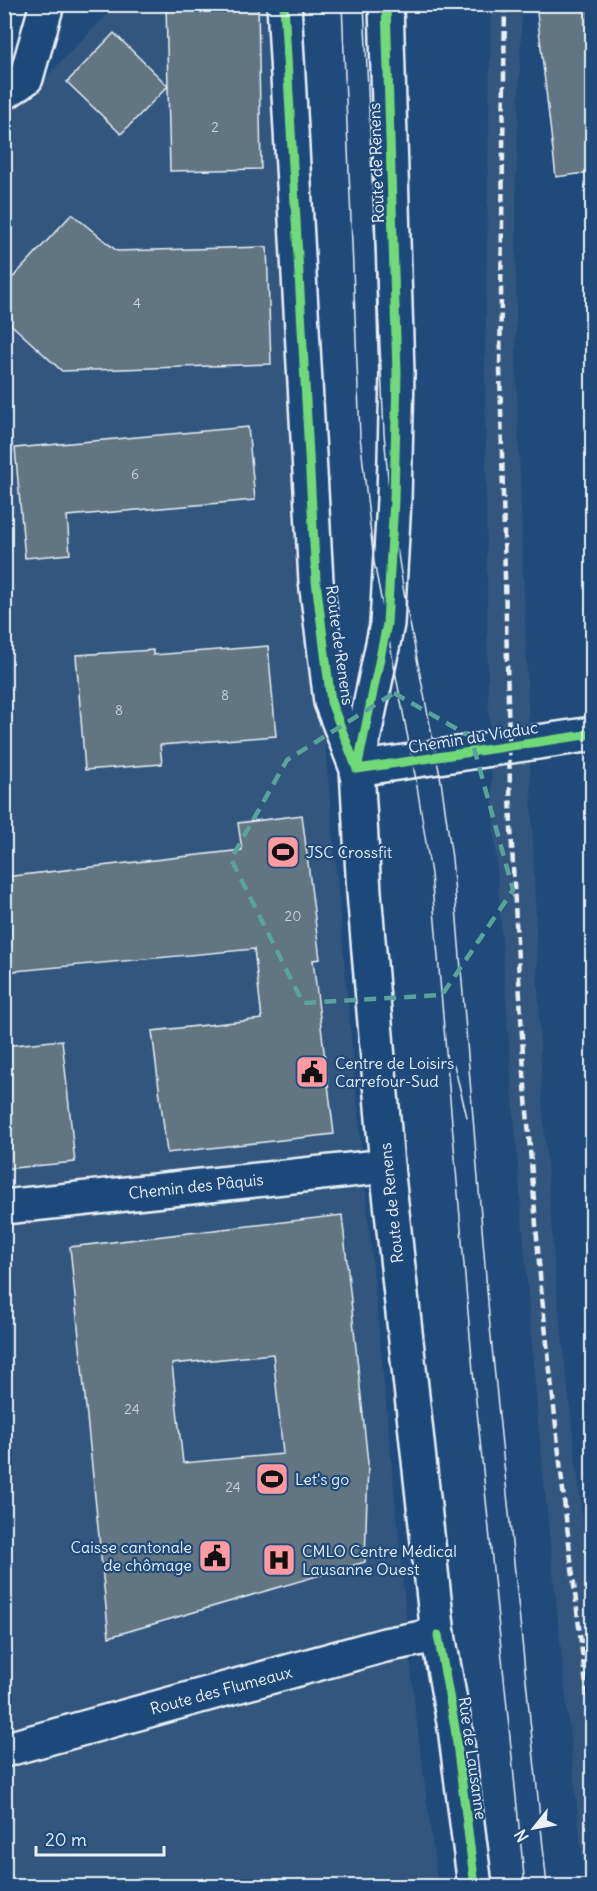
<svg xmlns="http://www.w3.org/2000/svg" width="597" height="1891" font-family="Delius,sans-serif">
  <rect width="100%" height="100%" fill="#1f4a7a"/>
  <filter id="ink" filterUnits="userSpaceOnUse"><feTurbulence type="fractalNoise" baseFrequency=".0167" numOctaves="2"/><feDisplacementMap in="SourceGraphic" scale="12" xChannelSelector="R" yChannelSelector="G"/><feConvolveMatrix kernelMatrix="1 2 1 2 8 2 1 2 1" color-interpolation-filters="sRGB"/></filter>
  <g filter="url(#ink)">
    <path fill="#33577d" d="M 116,5 L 266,5 L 310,575 L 352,1048 L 415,1709 L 438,1886 L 5,1886 L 4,120 Z
      M 491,5 L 522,5 L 516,188 L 516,368 L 542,1097 L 555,1273 L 592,1604 L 592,1886 L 585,1886 L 538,1423 L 513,1103 L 493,811 L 488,687 L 485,369 Z"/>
    <path fill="#627583" stroke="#e8f1f8" stroke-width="1.5" fill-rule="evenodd" d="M 166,4 L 258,4 L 261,169 L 170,171 Z
      M 536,4 L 592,4 L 592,172 L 556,177 Z
      M 114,33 L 168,86 L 121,134 L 67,82 Z
      M 72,214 L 117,251 L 267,247 L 271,364 L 62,371 L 4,318 L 4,287 Z
      M 248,427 L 255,500 L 67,516 L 70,554 L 25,558 L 15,448 Z
      M 268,646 L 276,736 L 160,745 L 162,764 L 85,770 L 76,655 L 153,650 L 153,655 Z
      M 302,815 L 320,959 L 313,960 L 334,1134 L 167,1153 L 152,1031 L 262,1019 L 254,949 L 4,972 L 4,877 L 242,850 L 238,823 Z
      M 62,1040 L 75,1162 L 4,1169 L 4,1046 Z
      M 342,1215 L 368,1463 L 365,1562 L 109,1637 L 70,1247 ZM 273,1354 L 283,1454 L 183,1463 L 172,1364 Z"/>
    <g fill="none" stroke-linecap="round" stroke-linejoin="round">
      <defs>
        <path id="minor" d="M 4,93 L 26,78 L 47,4
          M 357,769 L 592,734
          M 4,1207 L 387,1166"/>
        <path id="tertiary" d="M 4,1750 L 385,1645 L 438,1635"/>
        <path id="secondary" d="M 284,4 L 316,581 L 331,702 L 357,769
          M 386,4 L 397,373 L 394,500 L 387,624 L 357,769 L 364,892 L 387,1166 L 438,1635 L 455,1728 L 475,1886"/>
      </defs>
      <use href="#minor" stroke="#e8f1f8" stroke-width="38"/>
      <use href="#tertiary" stroke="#e8f1f8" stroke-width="38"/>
      <use href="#secondary" stroke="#e8f1f8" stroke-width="38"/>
      <use href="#minor" stroke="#1f4a7a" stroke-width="33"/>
      <use href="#tertiary" stroke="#1f4a7a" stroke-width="33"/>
      <use href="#secondary" stroke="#1f4a7a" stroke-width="33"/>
      <path stroke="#e8f1f8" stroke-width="1.5" d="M 342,4 L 360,436 L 374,562 L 416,780 L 431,874 L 473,1371 L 525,1886
        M 364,4 L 384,433 L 390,502 L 404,593 L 441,781 L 452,858 L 490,1327 L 547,1886
        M 454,1065 L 467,1117"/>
      <path stroke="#e8f1f8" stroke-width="4.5" stroke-dasharray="9 4.5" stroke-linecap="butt" d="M 505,4 L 500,368 L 511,828 L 524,1073 L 541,1288 L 566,1518 L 592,1735"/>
      <defs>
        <path id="cycleway" d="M 284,4 L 316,581 L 331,702 L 357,769
          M 357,769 L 387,624 L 394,500 L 397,373 L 386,4
          M 357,769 L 592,734
          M 438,1635 L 455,1728 L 475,1886"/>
      </defs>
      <use href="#cycleway" stroke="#1f4a7a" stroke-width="13"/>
      <use href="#cycleway" stroke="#71d979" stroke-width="9"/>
    </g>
  </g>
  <path fill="none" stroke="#5ba19e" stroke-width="4.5" stroke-dasharray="12 8" stroke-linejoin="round" d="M 394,693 L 471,737 L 513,890 L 442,995 L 303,1003 L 231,859 L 287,760 Z"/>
  <defs>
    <symbol id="stadium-square" viewBox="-11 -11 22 22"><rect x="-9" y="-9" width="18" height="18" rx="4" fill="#ff9aa2" stroke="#1f4a7a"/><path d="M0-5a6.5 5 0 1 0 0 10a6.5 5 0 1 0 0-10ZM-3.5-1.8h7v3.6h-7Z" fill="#111"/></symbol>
    <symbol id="civic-square" viewBox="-11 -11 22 22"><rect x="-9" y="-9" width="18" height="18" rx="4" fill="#ff9aa2" stroke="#1f4a7a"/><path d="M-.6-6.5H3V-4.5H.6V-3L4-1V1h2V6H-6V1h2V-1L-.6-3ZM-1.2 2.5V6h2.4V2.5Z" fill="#111"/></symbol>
    <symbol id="hospital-square" viewBox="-11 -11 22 22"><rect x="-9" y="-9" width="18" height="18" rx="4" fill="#ff9aa2" stroke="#1f4a7a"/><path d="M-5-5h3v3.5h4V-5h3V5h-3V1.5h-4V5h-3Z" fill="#111"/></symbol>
  </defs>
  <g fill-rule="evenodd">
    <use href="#stadium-square" x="264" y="833" width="38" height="38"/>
    <use href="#civic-square" x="293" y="1053" width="38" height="38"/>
    <use href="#stadium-square" x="253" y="1460" width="38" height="38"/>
    <use href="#civic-square" x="196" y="1537" width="38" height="38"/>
    <use href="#hospital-square" x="260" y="1541" width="38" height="38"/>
  </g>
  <g text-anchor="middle" stroke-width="4.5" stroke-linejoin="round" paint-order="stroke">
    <g font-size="14" fill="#c6d2db">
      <text x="215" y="132">2</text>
      <text x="137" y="308">4</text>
      <text x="135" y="479">6</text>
      <text x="225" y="700">8</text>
      <text x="119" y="715">8</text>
      <text x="293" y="921">20</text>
      <text x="132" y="1414">24</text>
      <text x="233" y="1492">24</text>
    </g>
    <g font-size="16" fill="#e8f1f8" stroke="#1f4a7a">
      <text transform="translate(376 163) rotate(-92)" y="6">Route de Renens</text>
      <text transform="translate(340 645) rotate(82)" y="6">Route de Renens</text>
      <text transform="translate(473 737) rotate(-9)" y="6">Chemin du Viaduc</text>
      <text transform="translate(196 1186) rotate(-6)" y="6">Chemin des Pâquis</text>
      <text transform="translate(391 1203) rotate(-96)" y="6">Route de Renens</text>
      <text transform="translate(221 1690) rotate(-15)" y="6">Route des Flumeaux</text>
      <text transform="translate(473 1758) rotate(82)" y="6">Rue de Lausanne</text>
    </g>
    <g font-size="16" fill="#e8f1f8" stroke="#1f4a7a" text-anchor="start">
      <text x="306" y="858">JSC Crossfit</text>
      <text x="335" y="1069">Centre de Loisirs<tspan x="335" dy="18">Carrefour-Sud</tspan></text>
      <text x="295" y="1485">Let's go</text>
      <text x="192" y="1553" text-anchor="end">Caisse cantonale<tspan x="192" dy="18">de chômage</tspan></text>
      <text x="302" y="1557">CMLO Centre Médical<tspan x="302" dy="18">Lausanne Ouest</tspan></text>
    </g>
  </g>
  <rect width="597" height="1891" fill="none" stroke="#1f4a7a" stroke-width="24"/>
  <rect x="12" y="12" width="573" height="1867" fill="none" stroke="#e8f1f8" stroke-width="2" filter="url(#ink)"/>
  <g transform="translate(534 1828) rotate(239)" stroke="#1f4a7a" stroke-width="4.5" paint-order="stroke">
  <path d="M0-4.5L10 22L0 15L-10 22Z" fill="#e8f1f8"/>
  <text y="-9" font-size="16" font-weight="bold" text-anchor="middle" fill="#e8f1f8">N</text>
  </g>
  <path d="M36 1846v9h128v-9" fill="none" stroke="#e8f1f8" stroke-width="3"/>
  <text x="45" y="1846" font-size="18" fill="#e8f1f8" stroke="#1f4a7a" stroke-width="4.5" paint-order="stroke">20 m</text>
</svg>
